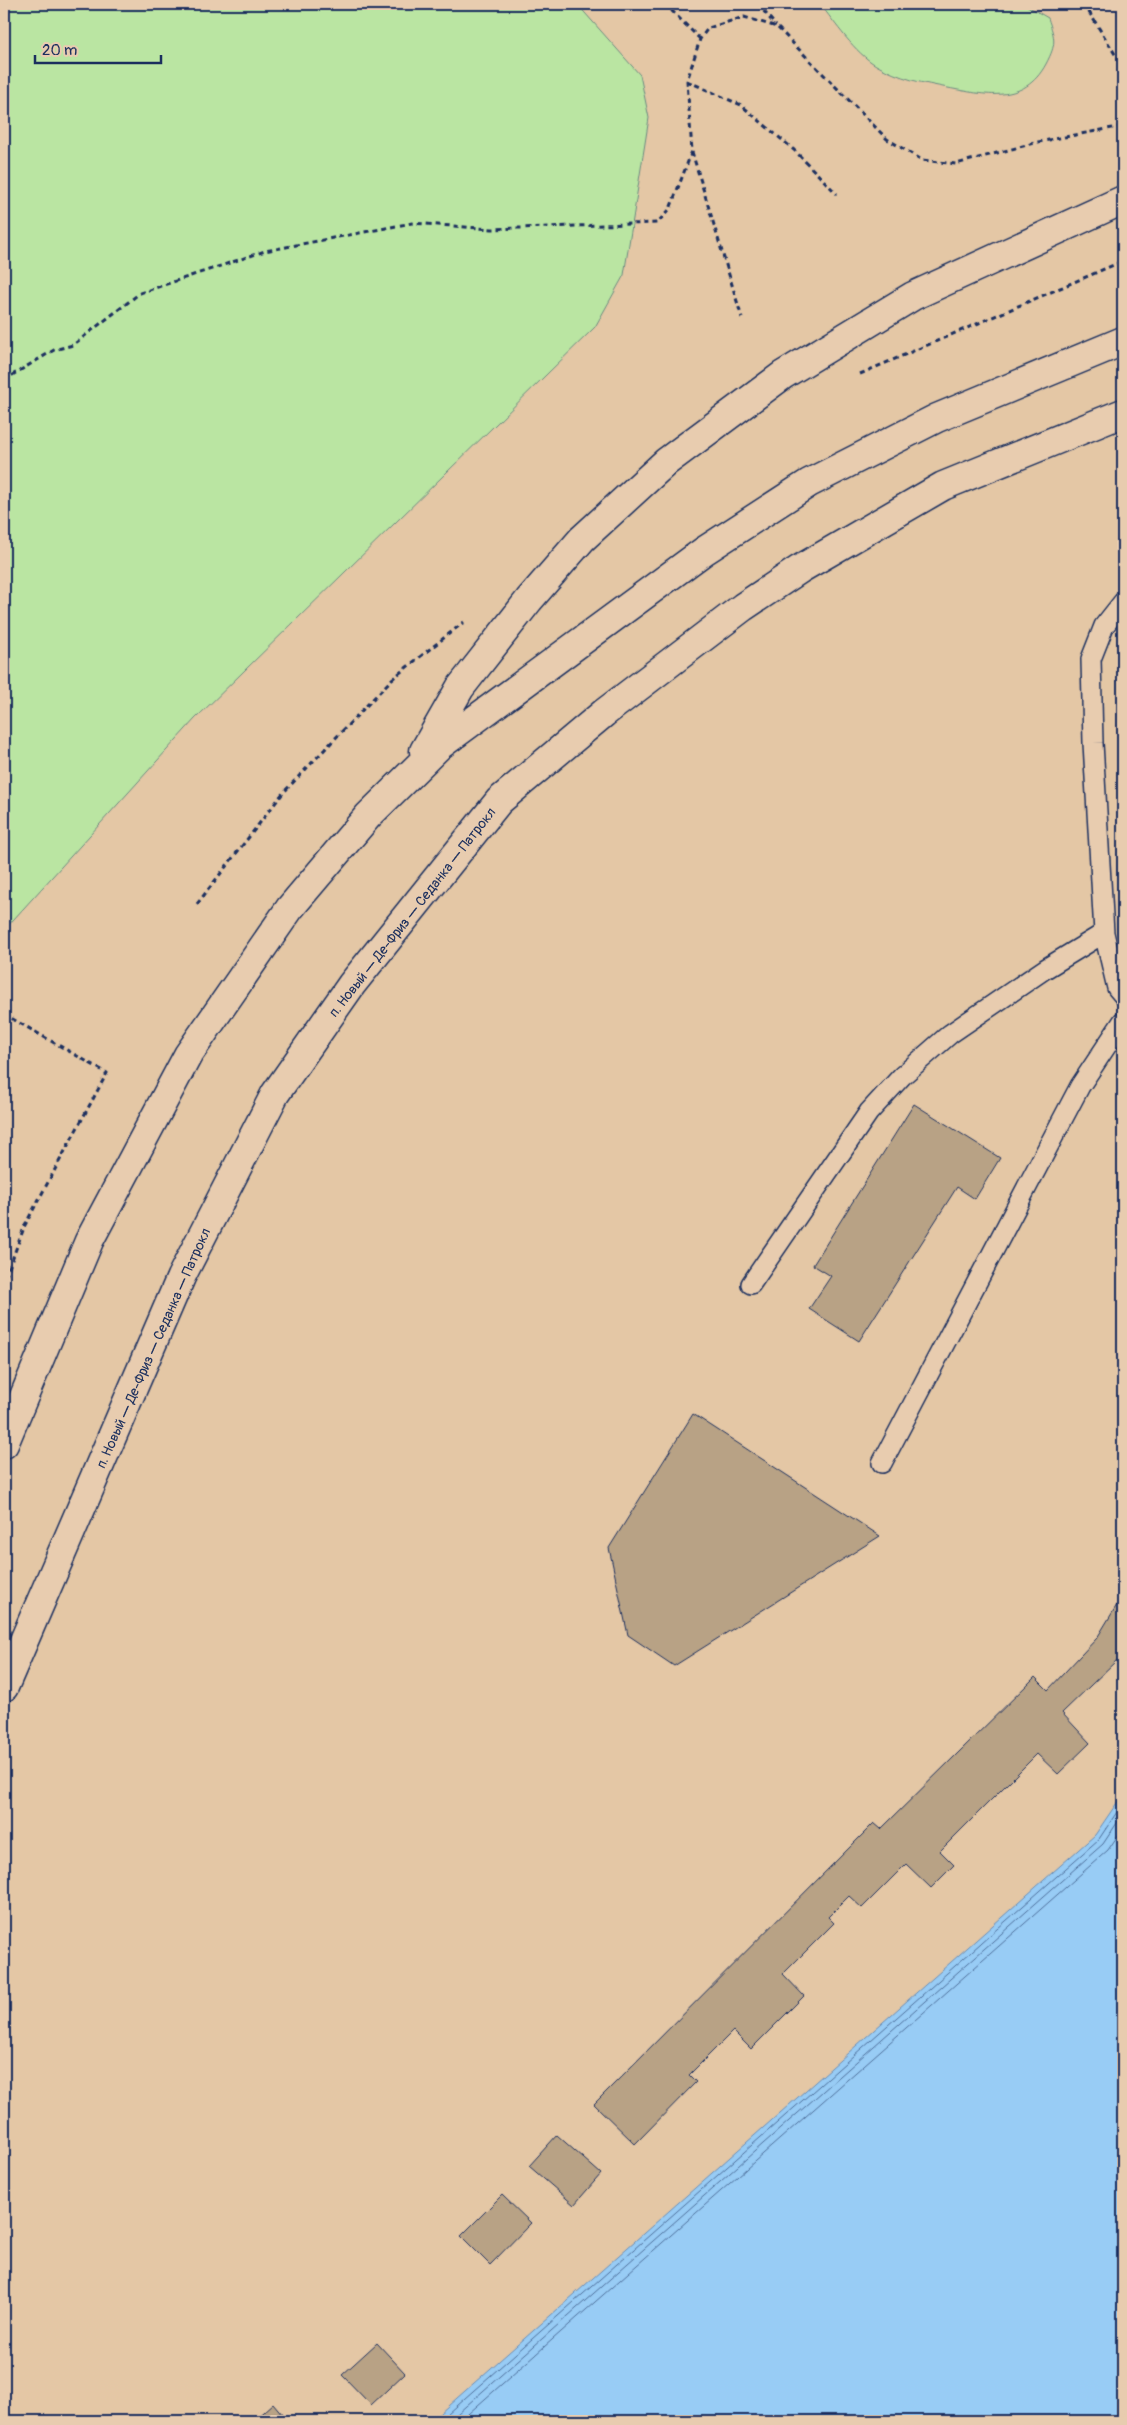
<svg xmlns="http://www.w3.org/2000/svg" width="1127" height="2425" font-family="Pangolin,sans-serif">
  <rect width="100%" height="100%" fill="#e4c7a5"/>
  <filter id="ink" filterUnits="userSpaceOnUse"><feTurbulence type="fractalNoise" baseFrequency=".02" numOctaves="2"/><feDisplacementMap in="SourceGraphic" scale="10" xChannelSelector="R" yChannelSelector="G"/><feConvolveMatrix kernelMatrix="1 2 1 2 8 2 1 2 1" color-interpolation-filters="sRGB"/></filter>
  <g filter="url(#ink)">
    <path fill="#bae5a2" stroke="#6a8a80" d="M 4,4 L 577,4 L 640,75 L 649,118 L 624,275 L 595,327 L 195,719 L 4,930 Z
      M 820,4 L 1024,4 L 1048,18 C 1055,39 1057,43 1046,64 C 1024,105 985,95 948,88 C 923,83 900,79 876,65 C 855,53 835,23 820,4 Z"/>
    <path fill="#98ccf5" stroke="#668db9" d="M 1123,1794 L 1123,2421 L 431,2421 L 1095,1835 Z"/>
    <g fill="none" stroke-linecap="round" stroke-linejoin="round">
      <path stroke="#4d6e9a" stroke-width="1" d="M 439,2421 L 1099,1839 L 1123,1803
        M 449,2421 L 1103,1844 L 1123,1814
        M 460,2421 L 1108,1850 L 1123,1828"/>
    </g>
    <path fill="#b8a285" stroke="#1b2f5e" d="M 1120,667 L 1123,667 L 1123,706 Z
      M 914,1104 L 1000,1158 L 975,1199 L 957,1187 L 859,1341 L 809,1309 L 831,1276 L 813,1265 Z
      M 693,1414 L 880,1536 L 674,1666 L 628,1635 L 609,1548 Z
      M 1123,1595 L 1123,1663 L 1118,1659 L 1062,1713 L 1090,1743 L 1058,1774 L 1037,1754 L 940,1851 L 954,1865 L 931,1888 L 906,1864 L 862,1908 L 849,1896 L 828,1917 L 834,1923 L 783,1974 L 804,1996 L 751,2049 L 733,2031 L 689,2075 L 696,2082 L 635,2144 L 594,2104 L 874,1823 L 881,1829 L 1035,1677 L 1048,1690 L 1097,1638 Z
      M 557,2135 L 601,2174 L 574,2205 L 529,2166 Z
      M 502,2195 L 531,2223 L 490,2265 L 461,2236 Z
      M 377,2343 L 405,2373 L 371,2405 L 342,2375 Z
      M 273,2403 L 288,2421 L 255,2421 L 254,2420 Z"/>
    <g fill="none" stroke-linecap="round" stroke-linejoin="round">
      <defs>
        <path id="lane" d="M 1123,602 L 1104,626 L 1091,659 L 1093,743 L 1104,933 L 1117,988 L 1123,995
          M 751,1284 L 869,1112 L 902,1076 L 950,1034 L 1045,969 L 1104,933
          M 882,1463 L 1080,1086 L 1123,1021"/>
        <path id="highway" d="M 424,751 L 460,688 L 529,600 L 582,539 L 666,462 L 783,375 L 913,296 L 1123,200
          M 4,1444 L 89,1241 L 188,1055 L 290,908 L 368,816 L 439,746 L 704,551 L 809,483 L 937,418 L 1123,341
          M 4,1687 L 181,1277 L 275,1094 L 352,984 L 499,801 L 604,713 L 743,607 L 800,569 L 943,486 L 1123,413"/>
      </defs>
      <use href="#lane" stroke="#1b2f5e" stroke-width="22"/>
      <use href="#highway" stroke="#1b2f5e" stroke-width="31"/>
      <path stroke="#1b2f5e" stroke-width="3" stroke-dasharray="5 4" stroke-linecap="butt" d="M 665,4 L 700,39
        M 758,4 L 776,26
        M 1084,4 L 1123,67
        M 687,81 L 741,105 L 794,150 L 837,194
        M 692,152 L 742,318
        M 860,374 L 1123,261
        M 4,380 L 54,350 L 73,345 L 140,293 L 265,251 L 412,223 L 492,229 L 657,223 L 670,209 L 692,151 L 687,81 L 700,39 L 708,28 L 744,17 L 777,27 L 887,139 L 922,160 L 956,164 L 1038,142 L 1123,126
        M 197,904 L 283,793 L 392,679 L 464,622
        M 4,1014 L 107,1073 L 25,1225 L 4,1281"/>
      <use href="#lane" stroke="#e8ccaf" stroke-width="19"/>
      <use href="#highway" stroke="#e8ccaf" stroke-width="28"/>
    </g>
  </g>
  <g text-anchor="middle" stroke-width="4" stroke-linejoin="round" paint-order="stroke">
    <g font-size="14" fill="#1b2f5e" stroke="#e8ccaf">
      <text transform="translate(412 912) rotate(-52)" y="5">п. Новый — Де-Фриз — Седанка — Патрокл</text>
      <text transform="translate(153 1348) rotate(-66)" y="5">п. Новый — Де-Фриз — Седанка — Патрокл</text>
    </g>
  </g>
  <rect width="1127" height="2425" fill="none" stroke="#e8ccaf" stroke-width="20"/>
  <rect x="10" y="10" width="1107" height="2405" fill="none" stroke="#1b2f5e" stroke-width="2" filter="url(#ink)"/>
  <path d="M35 55v8h126v-8" fill="none" stroke="#1b2f5e" stroke-width="2.5"/>
  <text x="42" y="55" font-size="15" fill="#1b2f5e" stroke="#e8ccaf" stroke-width="4" paint-order="stroke">20 m</text>
</svg>
